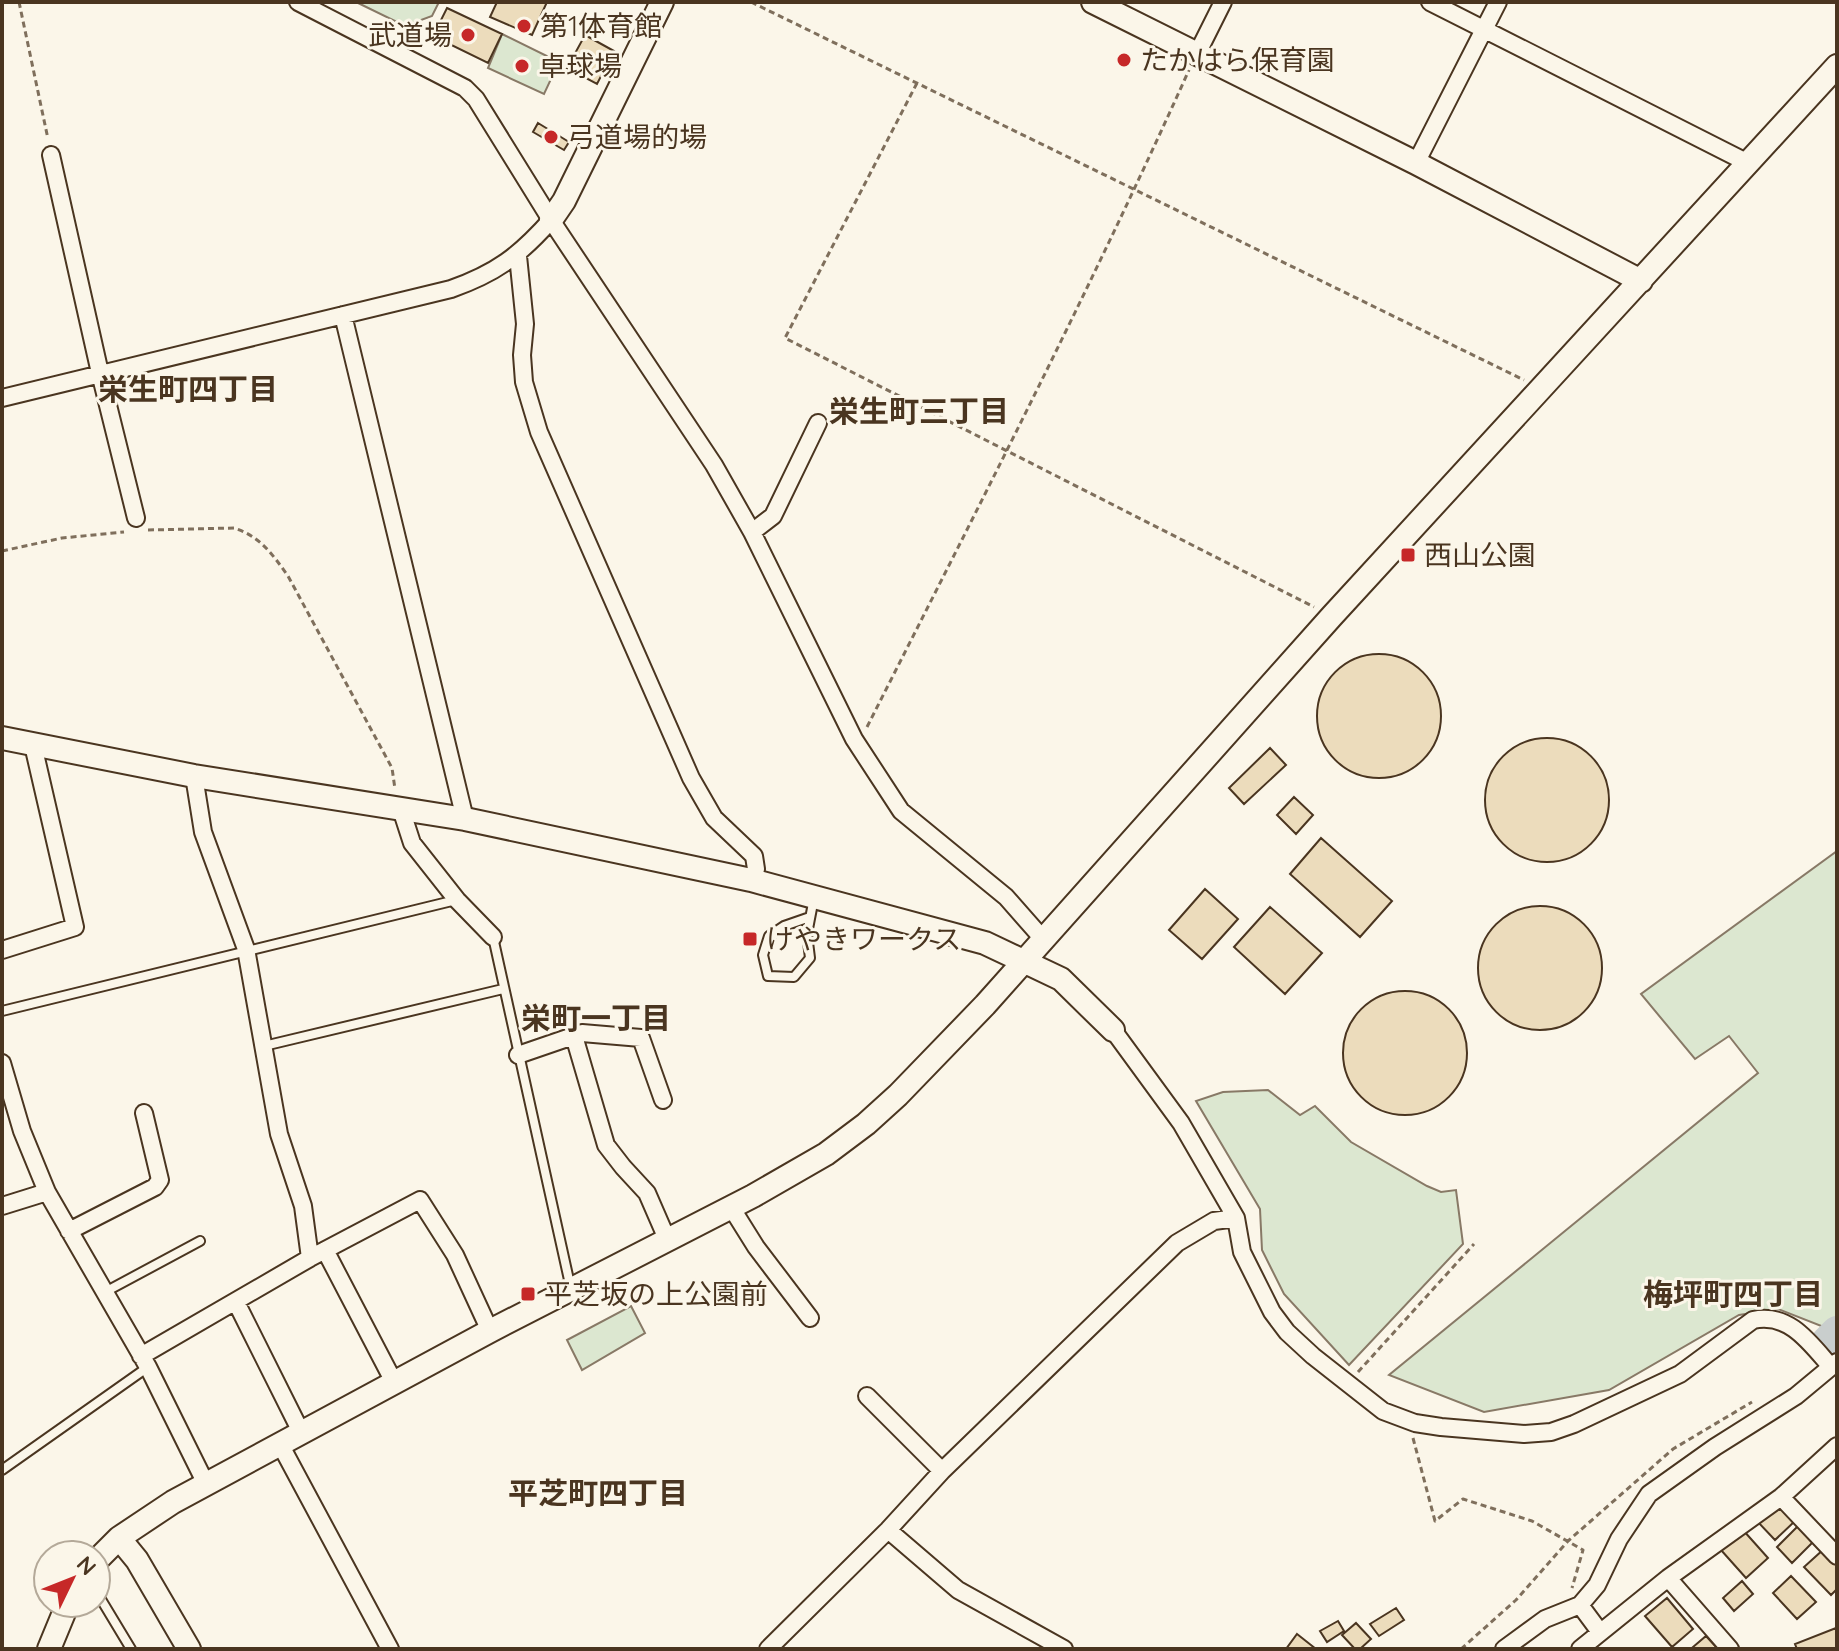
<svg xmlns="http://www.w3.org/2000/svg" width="1839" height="1651" font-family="Quicksand,'Noto Sans JP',sans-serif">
  <rect width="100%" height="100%" fill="#fbf6e9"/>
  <path fill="#dce7d0" stroke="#887966" stroke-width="2" d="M 356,2 L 439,2 L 432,16 L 405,26 Z
    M 502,34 L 559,62 L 544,94 L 488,68 Z
    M 1837,851 L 1837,1327 L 1834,1331 L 1778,1309 L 1739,1315 L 1609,1390 L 1484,1412 L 1389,1375 L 1758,1073 L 1729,1036 L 1695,1059 L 1641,994 Z
    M 1268,1090 L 1300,1115 L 1315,1106 L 1351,1142 L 1427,1186 L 1441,1192 L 1456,1190 L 1463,1244 L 1349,1365 L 1284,1294 L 1262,1250 L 1260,1209 L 1196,1101 L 1223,1092 Z
    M 631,1306 L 645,1333 L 582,1370 L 567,1340 Z"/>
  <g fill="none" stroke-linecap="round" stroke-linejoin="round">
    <path stroke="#c9cecd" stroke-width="32" d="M 1827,1342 L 1837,1332"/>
  </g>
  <path fill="#ecdcbc" stroke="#4a3520" stroke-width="2" d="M 497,2 L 547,2 L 532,35 L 490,17 Z
    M 447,8 L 502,34 L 488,63 L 433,36 Z
    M 585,35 L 614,51 L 597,84 L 567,68 Z
    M 538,123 L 569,142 L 564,150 L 533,132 Z
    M1317 716a62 62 0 1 1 124 0a62 62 0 1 1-124 0Z
    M1485 800a62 62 0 1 1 124 0a62 62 0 1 1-124 0Z
    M 1270,748 L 1286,765 L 1244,804 L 1229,788 Z
    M 1294,797 L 1313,815 L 1296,834 L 1277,815 Z
    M 1321,838 L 1392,901 L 1360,937 L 1290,874 Z
    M 1205,889 L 1238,919 L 1202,959 L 1169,930 Z
    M1478 968a62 62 0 1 1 124 0a62 62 0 1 1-124 0Z
    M 1270,907 L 1322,953 L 1285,994 L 1234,947 Z
    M1343 1053a62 62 0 1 1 124 0a62 62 0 1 1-124 0Z
    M 1776,1502 L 1795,1521 L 1775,1540 L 1757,1521 Z
    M 1799,1525 L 1814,1541 L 1792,1563 L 1777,1547 Z
    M 1743,1530 L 1768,1558 L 1746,1578 L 1721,1550 Z
    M 1824,1549 L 1837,1563 L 1837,1589 L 1831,1595 L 1804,1567 Z
    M 1791,1576 L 1816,1602 L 1797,1619 L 1773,1593 Z
    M 1742,1581 L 1753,1594 L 1734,1611 L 1723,1598 Z
    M 1667,1598 L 1693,1629 L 1672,1647 L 1645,1616 Z
    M 1396,1608 L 1404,1620 L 1379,1636 L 1370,1624 Z
    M 1338,1621 L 1344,1631 L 1327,1642 L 1320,1631 Z
    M 1356,1623 L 1371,1639 L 1360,1649 L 1355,1649 L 1342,1635 Z
    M 1836,1628 L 1837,1649 L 1797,1649 L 1795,1644 Z
    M 1297,1634 L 1316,1649 L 1286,1649 Z
    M 1706,1636 L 1718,1649 L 1695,1649 L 1693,1647 Z"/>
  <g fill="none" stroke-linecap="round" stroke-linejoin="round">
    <defs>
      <path id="lane" d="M 810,917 L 784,926 L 769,936 L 763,955 L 768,976 L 794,977 L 810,958 L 807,934 L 814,898
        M 493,937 L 571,1289
        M 2,1011 L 456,900
        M 264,1046 L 503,989
        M 105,1292 L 200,1241
        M 2,1470 L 148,1367
        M 96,1591 L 131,1649"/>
      <path id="street" d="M 298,2 L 465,88 L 476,99 L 551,220 L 714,465 L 752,532 L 854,739 L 901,811 L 1006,897 L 1043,939
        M 1430,2 L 1750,164
        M 1196,56 L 1223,2
        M 51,155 L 100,373 L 136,518
        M 1416,163 L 1498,2
        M 518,256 L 525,324 L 522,355 L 524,382 L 539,432 L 691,778 L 714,818 L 754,856 L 756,869 L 751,880
        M 343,315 L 465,819
        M 2,398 L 451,289 C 496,273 519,256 551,220
        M 752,532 L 773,516 L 818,423
        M 194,776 L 203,832 L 246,949 L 279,1134 L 303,1206 L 310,1258
        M 401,809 L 412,843 L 457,900 L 493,937
        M 2,950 L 75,927 L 33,745
        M 1113,1030 L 1181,1123 L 1236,1218 L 1242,1252 L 1272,1312 L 1287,1332 L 1313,1356 L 1383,1411 L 1415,1423 L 1441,1427 L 1524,1434 L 1551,1432 L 1574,1424 L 1680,1374 L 1753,1320 C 1789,1312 1810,1343 1831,1367
        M 574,1036 L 606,1145 L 623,1167 L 647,1193 L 667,1239
        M 518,1055 L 582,1033 L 641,1038 L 663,1100
        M 2,1063 L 22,1131 L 47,1192 L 148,1367 L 206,1484
        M 2,1206 L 47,1192
        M 731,1207 L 756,1247 L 810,1318
        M 69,1231 L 155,1187 L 160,1180 L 144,1113
        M 325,1250 L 395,1384
        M 236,1302 L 301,1432
        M 141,1356 L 310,1258 L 420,1200 L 455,1255 L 490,1331
        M 867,1396 L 942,1471
        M 280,1444 L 390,1649
        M 1781,1497 L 1837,1556
        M 888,1530 L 958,1590 L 1064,1649
        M 1668,1578 L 1730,1649
        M 1580,1605 L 1600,1632
        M 768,1649 L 888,1530 L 942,1471 L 1177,1243 L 1214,1221 L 1236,1218
        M 1504,1649 L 1545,1619 L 1580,1605 L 1597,1585 L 1619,1539 L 1649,1494 L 1715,1447 L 1796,1396 L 1837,1362
        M 1580,1649 L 1668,1578 L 1781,1497 L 1837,1446"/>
      <path id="secondary" d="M 1093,2 L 1416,163 L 1641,281
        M 551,220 L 564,201 L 662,2
        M 2,738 L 194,776 L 465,819 L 751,880 L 985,943 L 1061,979 L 1113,1030
        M 119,1538 L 137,1560 L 189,1649
        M 96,1561 L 119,1538 L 173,1502 L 490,1331 L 753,1196 L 826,1154 L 866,1124 L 898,1095 L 985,1005 L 1332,616 L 1837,66
        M 49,1649 L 68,1603"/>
    </defs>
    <use href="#lane" stroke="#4a3520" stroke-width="12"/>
    <use href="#street" stroke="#4a3520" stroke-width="20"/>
    <use href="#secondary" stroke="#4a3520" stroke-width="26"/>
    <path stroke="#7f6f5c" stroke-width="3" stroke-dasharray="6 4" stroke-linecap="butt" d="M 19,2 L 48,139
      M 751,2 L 1524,380
      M 917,83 L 785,338 L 1314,607
      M 148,530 L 234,528 C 260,536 273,555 288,576 L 392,768 L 395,789
      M 2,551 L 62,538 L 124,532
      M 867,727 C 977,510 1089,292 1189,70
      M 1358,1372 L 1474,1244
      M 1413,1438 L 1435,1521 L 1463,1499 L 1532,1521 L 1583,1550 L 1572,1588
      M 1461,1649 L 1516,1600 L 1568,1541 L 1673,1449 L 1752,1402"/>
    <use href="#lane" stroke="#fbf6e9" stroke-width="8"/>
    <use href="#street" stroke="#fbf6e9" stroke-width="16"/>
    <use href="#secondary" stroke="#fbf6e9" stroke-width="22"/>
  </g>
  <g fill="#c62828" stroke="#fbf6e9" stroke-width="3">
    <circle cx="524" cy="26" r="8"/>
    <circle cx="468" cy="35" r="8"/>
    <circle cx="1124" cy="60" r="8"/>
    <circle cx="522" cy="66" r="8"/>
    <circle cx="551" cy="137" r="8"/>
    <rect x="1400" y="547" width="16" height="16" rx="4"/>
    <rect x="742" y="931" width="16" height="16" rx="4"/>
    <rect x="520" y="1286" width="16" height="16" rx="4"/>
  </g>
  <g text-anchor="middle" stroke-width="6" stroke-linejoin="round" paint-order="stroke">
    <g font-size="28" fill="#4a3520" stroke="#fbf6e9" text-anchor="start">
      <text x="540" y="36">第1体育館</text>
      <text x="452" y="45" text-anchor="end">武道場</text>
      <text x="1140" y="70">たかはら保育園</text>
      <text x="538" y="76">卓球場</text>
      <text x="567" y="147">弓道場的場</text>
      <text x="1424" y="565">西山公園</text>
      <text x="766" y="949">けやきワークス</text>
      <text x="544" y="1304">平芝坂の上公園前</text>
    </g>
    <g font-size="30" font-weight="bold" fill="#4a3520" stroke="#fbf6e9">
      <text x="188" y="400">栄生町四丁目</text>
      <text x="919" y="422">栄生町三丁目</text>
      <text x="596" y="1029">栄町一丁目</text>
      <text x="1733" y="1305">梅坪町四丁目</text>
      <text x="598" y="1504">平芝町四丁目</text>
    </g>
  </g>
  <rect width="1839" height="1651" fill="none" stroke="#4a3520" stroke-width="8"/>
  <g transform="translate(72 1579) rotate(47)"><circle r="38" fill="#fbf6e9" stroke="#b4a999" stroke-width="2"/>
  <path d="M0-6L14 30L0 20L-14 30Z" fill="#c62828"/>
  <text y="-12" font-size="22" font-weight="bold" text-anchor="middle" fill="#4a3520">N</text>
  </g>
</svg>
